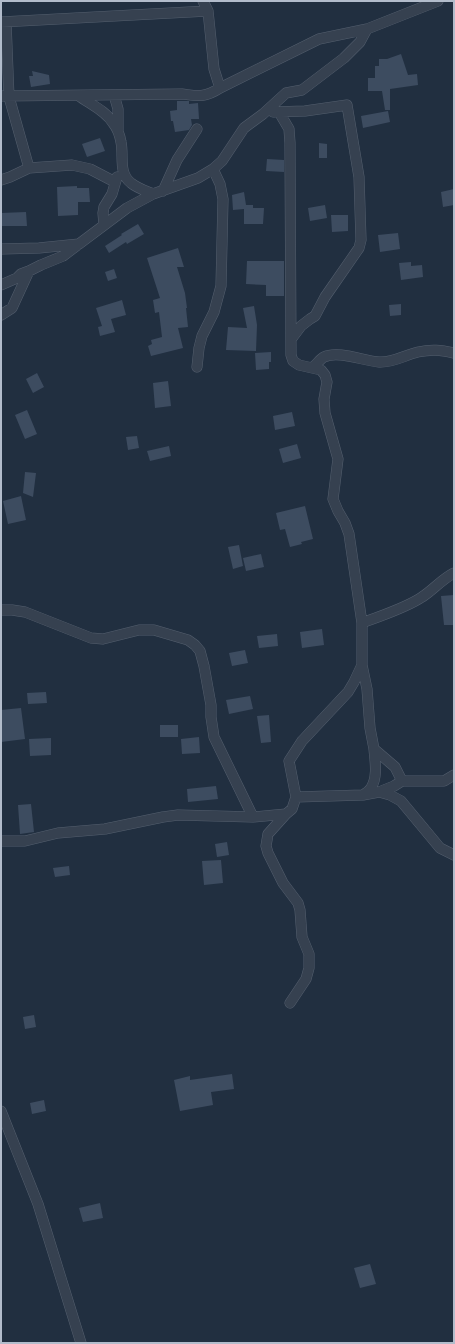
<svg xmlns="http://www.w3.org/2000/svg" width="455" height="1344" font-family="'DejaVu Sans',sans-serif">
  <rect width="100%" height="100%" fill="#212f40"/>
  <path fill="#3d4c60" d="M 401,54 L 408,75 L 417,74 L 418,85 L 390,89 L 390,110 L 385,110 L 382,91 L 368,91 L 368,78 L 375,78 L 375,66 L 379,66 L 379,59 L 387,59 Z
    M 32,71 L 49,75 L 50,84 L 31,87 L 29,76 L 33,76 Z
    M 177,101 L 189,101 L 189,104 L 198,103 L 199,119 L 191,119 L 192,125 L 189,130 L 175,132 L 173,121 L 171,121 L 170,111 L 177,110 Z
    M 388,111 L 390,122 L 363,128 L 361,116 Z
    M 100,138 L 105,151 L 87,157 L 82,144 Z
    M 319,143 L 327,144 L 327,158 L 319,158 Z
    M 267,159 L 284,160 L 284,172 L 266,171 Z
    M 77,186 L 77,188 L 89,188 L 90,202 L 78,202 L 78,215 L 58,216 L 57,187 Z
    M 454,189 L 454,205 L 443,207 L 441,192 Z
    M 244,192 L 246,205 L 253,205 L 253,208 L 264,208 L 263,224 L 244,224 L 244,209 L 233,210 L 232,195 Z
    M 325,205 L 327,218 L 310,221 L 308,208 Z
    M 26,212 L 27,226 L 1,226 L 1,213 Z
    M 331,215 L 348,215 L 348,231 L 332,232 Z
    M 138,224 L 144,234 L 127,244 L 126,242 L 109,253 L 105,246 L 122,235 L 121,234 Z
    M 398,233 L 400,249 L 380,252 L 378,235 Z
    M 178,248 L 184,267 L 177,267 L 185,293 L 187,308 L 186,308 L 188,327 L 178,328 L 183,348 L 151,356 L 148,346 L 152,344 L 151,340 L 162,337 L 159,312 L 155,313 L 153,300 L 160,298 L 147,258 Z
    M 247,261 L 284,261 L 284,296 L 266,296 L 266,285 L 246,284 Z
    M 411,262 L 411,266 L 422,265 L 423,277 L 401,280 L 399,263 Z
    M 114,269 L 117,278 L 108,281 L 105,272 Z
    M 122,300 L 126,315 L 111,319 L 115,332 L 100,336 L 98,327 L 102,326 L 96,308 Z
    M 401,304 L 401,315 L 390,316 L 389,305 Z
    M 254,306 L 257,325 L 256,351 L 226,350 L 228,327 L 247,328 L 243,308 Z
    M 271,352 L 271,362 L 269,362 L 269,369 L 256,370 L 255,353 Z
    M 37,373 L 44,387 L 33,393 L 26,379 Z
    M 168,381 L 171,406 L 155,408 L 153,383 Z
    M 27,410 L 37,434 L 25,439 L 15,415 Z
    M 292,412 L 295,426 L 275,430 L 273,416 Z
    M 137,436 L 139,448 L 128,450 L 126,437 Z
    M 297,444 L 301,458 L 283,463 L 279,449 Z
    M 169,446 L 171,456 L 150,461 L 147,451 Z
    M 25,472 L 36,473 L 33,497 L 23,493 Z
    M 21,496 L 26,520 L 8,524 L 3,501 Z
    M 305,506 L 313,539 L 301,542 L 302,544 L 290,547 L 285,529 L 280,530 L 276,513 Z
    M 239,545 L 243,566 L 233,569 L 228,547 Z
    M 261,554 L 264,567 L 246,571 L 243,558 Z
    M 454,595 L 454,625 L 444,625 L 441,596 Z
    M 322,629 L 324,645 L 302,648 L 300,632 Z
    M 277,634 L 278,646 L 259,648 L 257,636 Z
    M 245,650 L 248,663 L 232,666 L 229,653 Z
    M 46,692 L 47,703 L 28,704 L 27,693 Z
    M 250,696 L 253,709 L 229,714 L 226,700 Z
    M 21,708 L 25,739 L 1,742 L 1,710 Z
    M 269,715 L 271,742 L 261,743 L 257,716 Z
    M 160,725 L 178,725 L 178,737 L 160,737 Z
    M 199,737 L 200,753 L 182,754 L 181,739 Z
    M 51,738 L 51,755 L 30,756 L 29,739 Z
    M 216,786 L 218,799 L 188,802 L 187,789 Z
    M 31,804 L 34,832 L 20,834 L 18,805 Z
    M 227,842 L 229,855 L 217,857 L 215,844 Z
    M 221,860 L 223,883 L 204,885 L 202,861 Z
    M 69,866 L 70,875 L 55,877 L 53,868 Z
    M 34,1015 L 36,1027 L 25,1029 L 23,1017 Z
    M 232,1074 L 234,1089 L 211,1092 L 213,1105 L 180,1111 L 174,1080 L 190,1076 L 190,1080 Z
    M 44,1100 L 46,1111 L 32,1114 L 30,1103 Z
    M 100,1203 L 103,1218 L 83,1222 L 79,1208 Z
    M 370,1264 L 376,1284 L 360,1288 L 354,1268 Z"/>
  <g fill="none" stroke-linecap="round" stroke-linejoin="round">
    <defs>
      <path id="street" d="M 203,1 L 208,11 L 214,69 L 220,88
        M 1,22 L 208,11
        M 6,22 L 9,97 L 29,168
        M 114,95 L 118,109 L 118,130
        M 1,96 L 182,94 C 199,96 204,98 220,88 L 319,39 L 367,29 L 438,1
        M 79,96 C 90,104 106,111 113,123 C 117,128 120,136 121,142 C 124,156 118,173 131,183 C 137,188 146,191 153,194
        M 273,112 L 305,111 L 347,105 L 359,177 L 361,240 L 359,248 L 325,297 L 315,316 L 310,319 L 301,326 L 292,338
        M 1,180 L 10,177 L 29,168 L 72,165 L 90,169 L 115,182
        M 163,191 L 177,160 L 197,129
        M 104,225 L 103,213 L 104,207 L 112,194 L 117,177
        M 1,249 L 39,248 L 79,244
        M 1,285 L 17,278 L 21,274 L 29,271 L 41,265 L 63,256 L 127,208 L 153,194 L 198,178 L 213,169 L 222,161 L 244,128 L 263,114 L 286,93 L 302,90 L 344,58 L 360,42 L 367,29
        M 1,315 L 12,308 L 29,271
        M 197,367 L 199,348 L 202,336 L 214,312 L 221,286 L 223,199 L 220,184 L 213,169
        M 313,367 C 317,364 320,359 324,357 C 338,350 364,361 379,362 C 393,363 405,355 418,352 C 432,349 440,350 454,353
        M 1,610 L 12,610 L 25,612 L 91,638 L 103,639 L 139,630 L 154,630 L 188,640 L 195,645 L 200,651 L 204,666 L 211,705 L 211,717 L 214,737 L 253,817
        M 362,623 C 380,616 406,608 422,597 C 433,590 442,579 454,573
        M 362,665 L 367,689 L 370,728 L 374,749 L 395,767 L 402,781
        M 379,792 L 390,795 L 401,801 L 440,848 L 454,855
        M 363,795 C 366,793 369,791 371,788 C 378,777 375,761 374,749
        M 296,797 L 363,795 L 379,792 L 394,786 L 402,781 L 444,781 L 454,775
        M 286,814 L 268,834 L 266,846 L 268,853 L 283,883 L 298,903 L 300,910 L 302,937 L 309,954 L 309,968 L 306,979 L 290,1003
        M 1,841 L 25,841 L 58,833 L 105,829 L 163,817 L 178,815 L 253,817 L 286,814 L 292,809 L 296,797 L 289,761 L 302,741 L 348,692 L 354,682 L 362,665 L 362,623 L 349,534 L 345,523 L 338,511 L 333,499 L 338,459 L 325,413 L 324,399 L 327,382 L 325,375 L 321,370 L 299,365 L 293,361 L 291,355 L 290,143 L 289,129 L 279,112
        M 1,1111 L 38,1204 L 81,1343"/>
    </defs>
    <use href="#street" stroke="#545f6e" stroke-width="11"/>
    <use href="#street" stroke="#364150" stroke-width="10"/>
  </g>
  <rect width="455" height="1344" fill="none" stroke="#b2bccb" stroke-width="4"/>
</svg>
